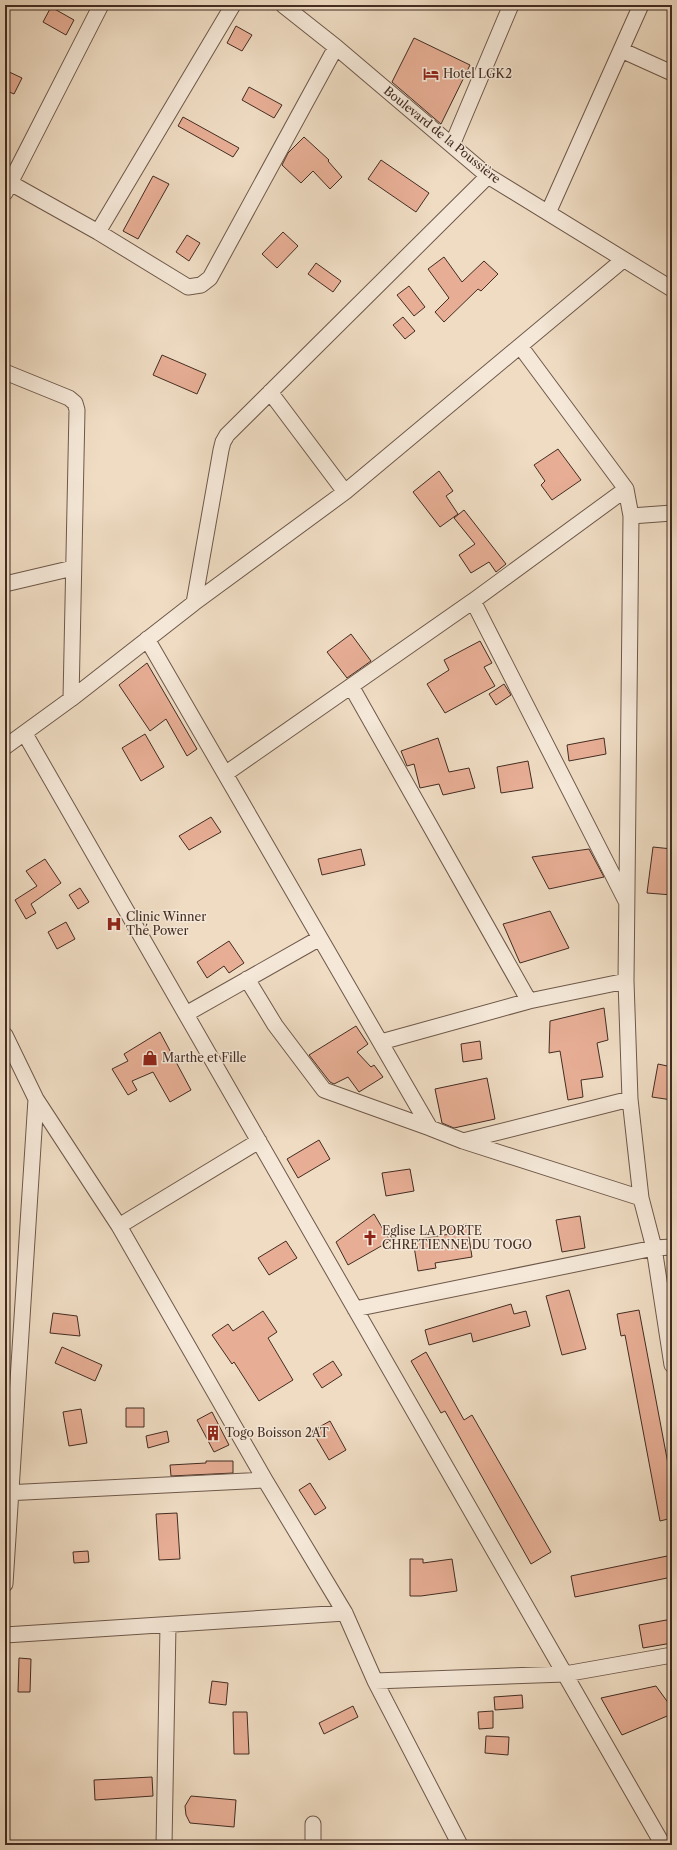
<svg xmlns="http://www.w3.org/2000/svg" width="677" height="1850" font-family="'Libre Caslon Text',serif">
  <rect width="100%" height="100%" fill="#efdcc3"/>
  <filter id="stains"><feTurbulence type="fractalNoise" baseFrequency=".005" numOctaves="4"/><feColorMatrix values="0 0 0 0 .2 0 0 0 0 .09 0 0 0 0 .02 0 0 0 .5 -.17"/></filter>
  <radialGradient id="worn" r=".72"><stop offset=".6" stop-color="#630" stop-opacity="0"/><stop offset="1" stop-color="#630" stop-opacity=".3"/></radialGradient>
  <path fill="#e7ae95" stroke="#432c22" d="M 51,7 L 74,20 L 66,35 L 43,22 Z
    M 236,26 L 252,35 L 242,51 L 227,43 Z
    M 414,38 L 470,65 L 441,124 L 392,82 Z
    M 5,70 L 22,78 L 14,94 L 5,90 Z
    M 249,87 L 282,105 L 274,118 L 242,100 Z
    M 183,117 L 239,148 L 233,157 L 178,126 Z
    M 304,137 L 329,160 L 328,161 L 342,177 L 330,189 L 313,171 L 301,183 L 282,165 L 288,153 Z
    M 381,160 L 429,193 L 416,212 L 368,179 Z
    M 153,176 L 169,184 L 138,239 L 123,231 Z
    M 283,232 L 298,246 L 277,268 L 262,254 Z
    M 187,235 L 200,243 L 189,261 L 176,252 Z
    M 444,257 L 462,282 L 484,261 L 498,274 L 481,291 L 478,289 L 444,322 L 435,312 L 449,298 L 428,269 Z
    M 316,263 L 341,281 L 333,292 L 308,274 Z
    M 409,286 L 425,307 L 414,316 L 397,295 Z
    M 403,317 L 415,331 L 405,339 L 393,325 Z
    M 162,355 L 206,374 L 197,394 L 153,375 Z
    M 558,449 L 581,480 L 552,500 L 541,485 L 545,481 L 534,465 Z
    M 439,471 L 453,491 L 446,496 L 458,514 L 440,527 L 413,492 Z
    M 464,510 L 506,564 L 496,572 L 489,562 L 471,573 L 459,555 L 475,544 L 454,518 Z
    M 351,634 L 371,661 L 347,678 L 327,652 Z
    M 480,641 L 492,663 L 484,667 L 495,686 L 445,713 L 427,684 L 449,670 L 444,660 Z
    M 147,663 L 197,749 L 187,756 L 166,719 L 150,731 L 119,685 Z
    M 504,684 L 511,695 L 496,705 L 489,694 Z
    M 145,734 L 164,767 L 141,781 L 122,748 Z
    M 438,738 L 449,772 L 469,768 L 475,788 L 443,795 L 439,784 L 420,788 L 414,764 L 407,766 L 401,751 Z
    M 604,738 L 606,754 L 569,761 L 567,745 Z
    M 528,761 L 533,788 L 501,793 L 497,767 Z
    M 211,817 L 221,832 L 189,850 L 179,836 Z
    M 653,847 L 672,849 L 672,895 L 647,893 Z
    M 361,849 L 365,865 L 322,875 L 318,859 Z
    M 589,849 L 604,877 L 549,889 L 532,857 Z
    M 45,859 L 61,883 L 31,904 L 36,913 L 26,919 L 15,900 L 37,886 L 26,871 Z
    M 80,888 L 89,902 L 78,909 L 69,895 Z
    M 550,911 L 569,948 L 520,963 L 503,924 Z
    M 66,922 L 75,939 L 57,949 L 48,932 Z
    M 229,941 L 244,963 L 229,973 L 224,966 L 207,978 L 197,962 Z
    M 604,1008 L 608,1040 L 597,1043 L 603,1077 L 581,1080 L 583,1097 L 568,1100 L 560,1051 L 549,1053 L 550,1021 Z
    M 356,1026 L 368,1044 L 357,1052 L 371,1067 L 374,1065 L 383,1077 L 359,1092 L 348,1077 L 334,1084 L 330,1082 L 309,1055 Z
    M 160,1032 L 191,1090 L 170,1102 L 153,1072 L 132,1081 L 137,1090 L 128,1095 L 112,1069 L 128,1061 L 124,1054 Z
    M 480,1041 L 482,1059 L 463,1062 L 461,1044 Z
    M 658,1064 L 672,1067 L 672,1100 L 652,1097 Z
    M 487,1078 L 495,1119 L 454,1128 L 442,1123 L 435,1089 Z
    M 319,1140 L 330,1159 L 298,1178 L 287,1159 Z
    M 410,1169 L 414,1191 L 386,1196 L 382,1173 Z
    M 374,1214 L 390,1241 L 348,1265 L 336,1242 Z
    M 580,1216 L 585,1248 L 562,1252 L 556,1220 Z
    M 467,1224 L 472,1257 L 435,1263 L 436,1268 L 418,1271 L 413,1240 L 450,1234 L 449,1227 Z
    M 286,1241 L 297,1258 L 269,1275 L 258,1258 Z
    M 569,1290 L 586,1349 L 562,1355 L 546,1296 Z
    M 511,1304 L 514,1314 L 526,1311 L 530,1326 L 473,1342 L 471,1333 L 429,1345 L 425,1330 Z
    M 639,1310 L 672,1485 L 672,1518 L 660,1521 L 625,1335 L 621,1336 L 617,1314 Z
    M 263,1311 L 277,1332 L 268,1338 L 293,1380 L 259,1401 L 234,1362 L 232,1364 L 212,1335 L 228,1324 L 233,1331 Z
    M 53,1313 L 77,1316 L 80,1336 L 50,1333 Z
    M 62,1347 L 102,1365 L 95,1381 L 55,1363 Z
    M 426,1352 L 464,1420 L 472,1415 L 551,1552 L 531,1564 L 445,1411 L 441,1413 L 411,1361 Z
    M 333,1361 L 342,1375 L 322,1388 L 313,1374 Z
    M 126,1408 L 144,1408 L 144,1427 L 126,1427 Z
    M 81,1409 L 87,1443 L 69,1446 L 63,1412 Z
    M 212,1412 L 229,1445 L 214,1452 L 197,1420 Z
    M 330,1421 L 346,1450 L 329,1460 L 312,1431 Z
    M 167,1431 L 169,1442 L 148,1448 L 146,1436 Z
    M 206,1461 L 233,1461 L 233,1473 L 171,1476 L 170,1465 L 206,1463 Z
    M 310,1483 L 326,1508 L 315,1515 L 299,1490 Z
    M 177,1513 L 180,1559 L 159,1560 L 156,1514 Z
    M 88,1551 L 89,1562 L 74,1563 L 73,1552 Z
    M 672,1555 L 672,1577 L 575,1597 L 571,1576 Z
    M 410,1559 L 423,1559 L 423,1563 L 452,1559 L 457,1591 L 421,1596 L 410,1596 Z
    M 672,1619 L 672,1643 L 643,1648 L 639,1625 Z
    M 19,1658 L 31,1659 L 30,1692 L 18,1692 Z
    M 212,1681 L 228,1683 L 226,1705 L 209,1703 Z
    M 656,1686 L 672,1708 L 672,1714 L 622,1735 L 601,1698 Z
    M 522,1695 L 523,1708 L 495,1710 L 494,1697 Z
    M 353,1706 L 358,1717 L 324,1734 L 319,1723 Z
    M 493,1711 L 493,1728 L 479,1729 L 478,1712 Z
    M 233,1712 L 247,1712 L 249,1754 L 234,1754 Z
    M 486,1736 L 509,1737 L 508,1755 L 485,1753 Z
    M 152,1777 L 153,1796 L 95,1800 L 94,1780 Z
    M 191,1796 L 236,1800 L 234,1827 L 190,1823 L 186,1815 L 185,1806 Z"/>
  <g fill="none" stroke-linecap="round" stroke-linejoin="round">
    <defs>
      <path id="street" d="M 283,5 L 336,47 L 488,176 L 672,289
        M 621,50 L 672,73
        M 452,145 L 511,5
        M 5,180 L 98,232 L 188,287 L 201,285 L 210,278 L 336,47
        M 5,193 L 101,5
        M 548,213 L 641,5
        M 98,232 L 233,5
        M 520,346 L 626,489 L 631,516 L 626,981 L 630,1099 L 641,1198 L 654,1248 L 672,1365
        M 5,372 L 69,398 L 75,403 L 77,410 L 71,699
        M 270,392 L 345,492
        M 631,516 L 672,513
        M 5,584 L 73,568
        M 473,601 L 626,901
        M 194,603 L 221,450 L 223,442 L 227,435 L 488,176
        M 147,639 L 430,1128
        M 351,686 L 529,1001
        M 25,734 L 663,1845
        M 5,747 L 71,699 L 194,603 L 345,492 L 623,260
        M 225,774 L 473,601 L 626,489
        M 247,979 L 275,1025 L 324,1090 L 430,1128 L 463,1141 L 641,1198
        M 186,1014 L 320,938
        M 5,1035 L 36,1099 L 119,1226 L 265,1480 L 345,1613 L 375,1681 L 460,1845
        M 381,1042 L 529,1001 L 626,981
        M 463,1141 L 630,1099
        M 119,1226 L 259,1141
        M 355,1309 L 654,1248 L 672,1247
        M 5,1493 L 265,1480
        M 5,1584 L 36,1099
        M 5,1635 L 345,1613
        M 375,1681 L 565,1674 L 672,1655
        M 164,1845 L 168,1625
        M 313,1845 L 313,1824"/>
    </defs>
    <use href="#street" stroke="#6e584a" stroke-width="17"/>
    <use href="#street" stroke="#f5e8d8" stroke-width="15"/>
  </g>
  <defs>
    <symbol id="hotel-bare" viewBox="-9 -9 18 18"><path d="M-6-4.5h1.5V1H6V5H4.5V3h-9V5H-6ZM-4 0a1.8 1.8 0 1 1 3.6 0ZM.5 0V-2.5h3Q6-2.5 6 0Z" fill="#8f2418" stroke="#f5e8d8" stroke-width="2.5" paint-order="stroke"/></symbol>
    <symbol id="hospital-bare" viewBox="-9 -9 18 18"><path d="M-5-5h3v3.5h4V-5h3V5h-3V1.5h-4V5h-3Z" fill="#8f2418" stroke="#f5e8d8" stroke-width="2.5" paint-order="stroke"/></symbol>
    <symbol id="shop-bare" viewBox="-9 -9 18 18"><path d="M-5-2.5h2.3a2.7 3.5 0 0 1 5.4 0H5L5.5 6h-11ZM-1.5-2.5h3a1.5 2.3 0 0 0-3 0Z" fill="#8f2418" stroke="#f5e8d8" stroke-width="2.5" paint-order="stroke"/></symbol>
    <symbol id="church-bare" viewBox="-9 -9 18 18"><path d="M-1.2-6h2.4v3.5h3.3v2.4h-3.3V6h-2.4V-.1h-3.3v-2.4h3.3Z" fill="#8f2418" stroke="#f5e8d8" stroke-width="2.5" paint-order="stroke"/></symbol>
    <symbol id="building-bare" viewBox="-9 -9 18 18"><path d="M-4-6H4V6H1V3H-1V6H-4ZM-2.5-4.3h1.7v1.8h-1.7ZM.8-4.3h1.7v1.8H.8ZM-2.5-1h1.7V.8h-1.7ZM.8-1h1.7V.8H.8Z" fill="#8f2418" stroke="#f5e8d8" stroke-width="2.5" paint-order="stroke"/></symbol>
  </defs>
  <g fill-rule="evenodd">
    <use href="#hotel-bare" x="420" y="63" width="22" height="22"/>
    <use href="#hospital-bare" x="103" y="913" width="22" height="22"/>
    <use href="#shop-bare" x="139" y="1047" width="22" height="22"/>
    <use href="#church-bare" x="359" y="1227" width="22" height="22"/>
    <use href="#building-bare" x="202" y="1422" width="22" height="22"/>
  </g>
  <g text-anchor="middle" stroke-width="3" stroke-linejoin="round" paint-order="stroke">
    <g font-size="12" fill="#432c22" stroke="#f5e8d8" text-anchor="start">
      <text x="443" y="78">Hotel LGK2</text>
      <text x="126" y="921">Clinic Winner<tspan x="126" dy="14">Thé Power</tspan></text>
      <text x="162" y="1062">Marthe et Fille</text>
      <text x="382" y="1235">Eglise LA PORTE<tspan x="382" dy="14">CHRETIENNE DU TOGO</tspan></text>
      <text x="225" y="1437">Togo Boisson 2AT</text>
    </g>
    <g font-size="12" fill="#432c22" stroke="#f5e8d8">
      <text transform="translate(442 135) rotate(39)" y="4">Boulevard de la Poussière</text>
    </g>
  </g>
  <rect width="677" height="1850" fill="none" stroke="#efdcc3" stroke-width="20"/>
  <rect x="6" y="6" width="665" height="1838" fill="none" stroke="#432c22" stroke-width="2"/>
  <rect x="10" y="10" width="657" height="1830" fill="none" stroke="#432c22"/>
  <rect width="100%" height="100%" filter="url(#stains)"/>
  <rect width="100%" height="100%" fill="url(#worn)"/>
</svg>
